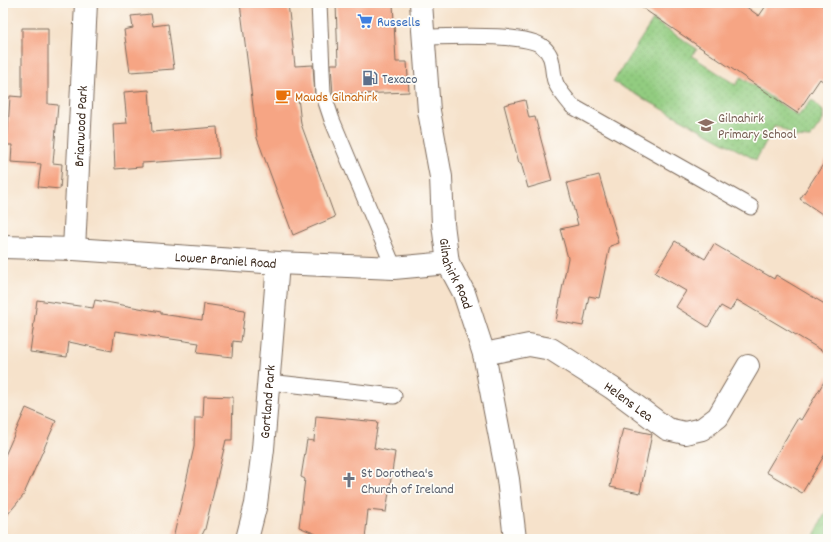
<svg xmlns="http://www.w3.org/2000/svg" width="831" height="542" font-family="Dekko,sans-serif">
  <defs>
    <pattern id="grass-dots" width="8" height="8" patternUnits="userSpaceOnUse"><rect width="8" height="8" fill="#92cc80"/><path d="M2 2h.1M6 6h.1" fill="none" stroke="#7faf6e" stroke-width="1.8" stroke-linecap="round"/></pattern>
    <pattern id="park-crowns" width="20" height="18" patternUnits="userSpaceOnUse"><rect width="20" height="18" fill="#92cc80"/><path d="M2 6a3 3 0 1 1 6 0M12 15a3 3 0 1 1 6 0" fill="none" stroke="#7faf6e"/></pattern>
  </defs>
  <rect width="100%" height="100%" fill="#fdfcf7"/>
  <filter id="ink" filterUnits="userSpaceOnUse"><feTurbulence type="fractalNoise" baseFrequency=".025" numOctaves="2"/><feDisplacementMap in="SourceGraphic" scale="8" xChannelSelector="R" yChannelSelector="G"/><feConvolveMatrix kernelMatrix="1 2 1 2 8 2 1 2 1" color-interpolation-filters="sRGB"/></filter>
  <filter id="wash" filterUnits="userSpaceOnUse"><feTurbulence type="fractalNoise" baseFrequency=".012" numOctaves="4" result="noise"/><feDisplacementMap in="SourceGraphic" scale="16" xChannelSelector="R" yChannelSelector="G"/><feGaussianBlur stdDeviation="0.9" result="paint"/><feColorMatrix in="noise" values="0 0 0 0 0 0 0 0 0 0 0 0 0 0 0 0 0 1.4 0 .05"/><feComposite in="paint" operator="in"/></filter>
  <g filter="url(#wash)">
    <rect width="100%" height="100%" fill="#f6e2cb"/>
    <path fill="url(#grass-dots)" stroke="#667b4f" d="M 653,20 L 697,49 L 692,56 L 736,85 L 741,77 L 798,116 L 812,100 L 823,111 L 823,120 L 810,138 L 796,137 L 775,125 L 756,160 L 613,82 Z"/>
    <path fill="url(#park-crowns)" stroke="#667b4f" d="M 828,507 L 828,539 L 813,539 Z"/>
    <g id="blocks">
      <path fill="#f6a584" d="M 240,3 L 288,3 L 295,66 L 313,65 L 315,96 L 298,97 L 301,124 L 335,217 L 293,235 L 257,138 Z
        M 336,3 L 393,3 L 396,62 L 407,62 L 409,92 L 333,95 L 331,64 L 338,64 Z
        M 635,3 L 741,3 L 759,16 L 768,3 L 818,3 L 828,10 L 828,85 L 820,79 L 797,113 Z
        M 151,14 L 153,26 L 168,24 L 174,69 L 130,72 L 124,30 L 133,28 L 131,16 Z
        M 22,28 L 48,28 L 48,104 L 58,105 L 53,163 L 62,164 L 60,189 L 38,187 L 41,164 L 11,162 L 12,145 L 7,145 L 10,96 L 22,97 Z
        M 149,90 L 152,132 L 217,127 L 219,158 L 142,163 L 142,167 L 115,169 L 113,124 L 127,123 L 124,92 Z
        M 525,100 L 529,118 L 535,117 L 552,181 L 528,188 L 521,163 L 519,163 L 504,105 Z
        M 828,157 L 828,218 L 800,199 Z
        M 599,175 L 619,243 L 610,246 L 599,298 L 589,296 L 583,326 L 556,321 L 568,258 L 560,229 L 578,225 L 567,183 Z
        M 675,241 L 705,259 L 714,244 L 774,279 L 776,275 L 828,306 L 828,354 L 737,300 L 730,311 L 721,306 L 708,327 L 676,307 L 686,291 L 655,273 Z
        M 37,300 L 93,308 L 95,300 L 161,312 L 161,314 L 202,320 L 204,304 L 245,310 L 241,342 L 233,341 L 232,357 L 197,353 L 199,343 L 115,331 L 112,351 L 69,342 L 67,357 L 30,352 Z
        M 828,375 L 828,449 L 802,493 L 766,472 L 798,418 L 801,420 Z
        M 204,396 L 233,397 L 232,440 L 226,440 L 205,529 L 200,539 L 173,539 L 194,447 L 195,418 L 203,418 Z
        M 26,408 L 56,421 L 23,496 L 3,520 L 3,460 Z
        M 316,416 L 378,422 L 374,448 L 395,452 L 386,512 L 368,510 L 365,539 L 316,539 L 316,534 L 299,527 L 305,479 L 301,477 L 307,440 L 314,441 Z
        M 623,428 L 652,434 L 640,493 L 610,487 Z"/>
    </g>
  </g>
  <g filter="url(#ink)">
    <use href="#blocks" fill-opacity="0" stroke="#7c6a5b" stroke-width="1"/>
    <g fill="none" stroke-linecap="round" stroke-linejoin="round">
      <defs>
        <path id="service" d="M 319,3 L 323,93 L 332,120 L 394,268
          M 422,37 C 446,37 527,32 543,47 C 555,57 551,68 555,81 C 557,89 567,99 572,106 L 751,207
          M 269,382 L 394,396"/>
        <g id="minor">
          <path id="s1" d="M 74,249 L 86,3"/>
          <path id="s2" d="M 484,354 L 529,345 L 551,349 L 612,388 L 667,429 L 685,433 L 702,429 L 718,417 L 748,366"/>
          <path id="s3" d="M 247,539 L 256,504 L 263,449 L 278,263"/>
        </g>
        <g id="tertiary">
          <path id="s4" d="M 421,3 L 429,111 L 441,177 L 443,224 L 448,263 L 464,293 L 484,354 L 508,479 L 515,539"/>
          <path id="s5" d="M 3,247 L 74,249 L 278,263 L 394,268 L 448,263"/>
        </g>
      </defs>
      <use href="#service" stroke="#7c6a5b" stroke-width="17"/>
      <use href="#minor" stroke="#7c6a5b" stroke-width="24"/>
      <use href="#tertiary" stroke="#7c6a5b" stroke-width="24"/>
      <use href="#service" stroke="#fff" stroke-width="15"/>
      <use href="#minor" stroke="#fff" stroke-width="22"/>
      <use href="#tertiary" stroke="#fff" stroke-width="22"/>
    </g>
  </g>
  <defs>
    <symbol id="supermarket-bare" viewBox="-9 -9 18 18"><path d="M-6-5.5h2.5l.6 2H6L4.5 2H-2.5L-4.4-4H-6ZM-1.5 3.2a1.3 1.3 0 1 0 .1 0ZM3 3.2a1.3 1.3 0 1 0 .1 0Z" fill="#3f7fe0" stroke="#fdfcf7" stroke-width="2.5" paint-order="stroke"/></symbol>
    <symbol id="fuel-bare" viewBox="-9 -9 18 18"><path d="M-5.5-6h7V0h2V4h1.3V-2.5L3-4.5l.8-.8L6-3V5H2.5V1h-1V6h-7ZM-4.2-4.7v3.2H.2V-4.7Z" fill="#5c6f8a" stroke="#fdfcf7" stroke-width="2.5" paint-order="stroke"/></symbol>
    <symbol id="cafe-bare" viewBox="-9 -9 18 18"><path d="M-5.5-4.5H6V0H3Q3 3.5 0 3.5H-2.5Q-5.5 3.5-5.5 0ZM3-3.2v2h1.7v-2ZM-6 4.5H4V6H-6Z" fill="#e8710a" stroke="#fdfcf7" stroke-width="2.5" paint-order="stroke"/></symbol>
    <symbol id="school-bare" viewBox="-9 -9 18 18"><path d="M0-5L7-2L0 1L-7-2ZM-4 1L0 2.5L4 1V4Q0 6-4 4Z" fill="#8d6e63" stroke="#fdfcf7" stroke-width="2.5" paint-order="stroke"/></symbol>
    <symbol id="church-bare" viewBox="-9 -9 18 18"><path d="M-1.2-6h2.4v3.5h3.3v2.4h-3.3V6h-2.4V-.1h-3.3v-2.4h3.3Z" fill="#6b7280" stroke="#fdfcf7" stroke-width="2.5" paint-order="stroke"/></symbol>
  </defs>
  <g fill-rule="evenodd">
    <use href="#supermarket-bare" x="354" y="10" width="22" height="22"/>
    <use href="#fuel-bare" x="359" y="67" width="22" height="22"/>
    <use href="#cafe-bare" x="272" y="85" width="22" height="22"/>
    <use href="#school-bare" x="695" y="114" width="22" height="22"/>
    <use href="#church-bare" x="338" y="469" width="22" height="22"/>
  </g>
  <g text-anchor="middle" stroke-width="3.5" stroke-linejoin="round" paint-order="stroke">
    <g font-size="14" fill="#366cbe" stroke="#fdfcf7" text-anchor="start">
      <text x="377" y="26">Russells</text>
    </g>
    <g font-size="14" fill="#4e5e75" stroke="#fdfcf7" text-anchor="start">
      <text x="382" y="83">Texaco</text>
    </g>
    <g font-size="14" fill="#c56008" stroke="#fdfcf7" text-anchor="start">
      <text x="295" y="101">Mauds Gilnahirk</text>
    </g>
    <g font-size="14" fill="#785e54" stroke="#fdfcf7" text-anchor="start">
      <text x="718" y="122">Gilnahirk<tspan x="718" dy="16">Primary School</tspan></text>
    </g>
    <g font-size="14" fill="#3b2a1e" stroke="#fdfcf7">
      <text dy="5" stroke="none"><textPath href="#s1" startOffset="123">Briarwood Park</textPath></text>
      <text dy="5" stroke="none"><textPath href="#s5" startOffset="223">Lower Braniel Road</textPath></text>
      <text dy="5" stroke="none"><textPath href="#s4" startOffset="274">Gilnahirk Road</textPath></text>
      <text dy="5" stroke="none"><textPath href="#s2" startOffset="162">Helens Lea</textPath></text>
      <text dy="5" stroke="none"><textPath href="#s3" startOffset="139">Gortland Park</textPath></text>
    </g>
    <g font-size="14" fill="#5b616d" stroke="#fdfcf7" text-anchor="start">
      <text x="361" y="477">St Dorothea's<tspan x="361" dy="16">Church of Ireland</tspan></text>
    </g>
  </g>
  <rect width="831" height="542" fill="none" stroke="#fdfcf7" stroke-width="16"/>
</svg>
